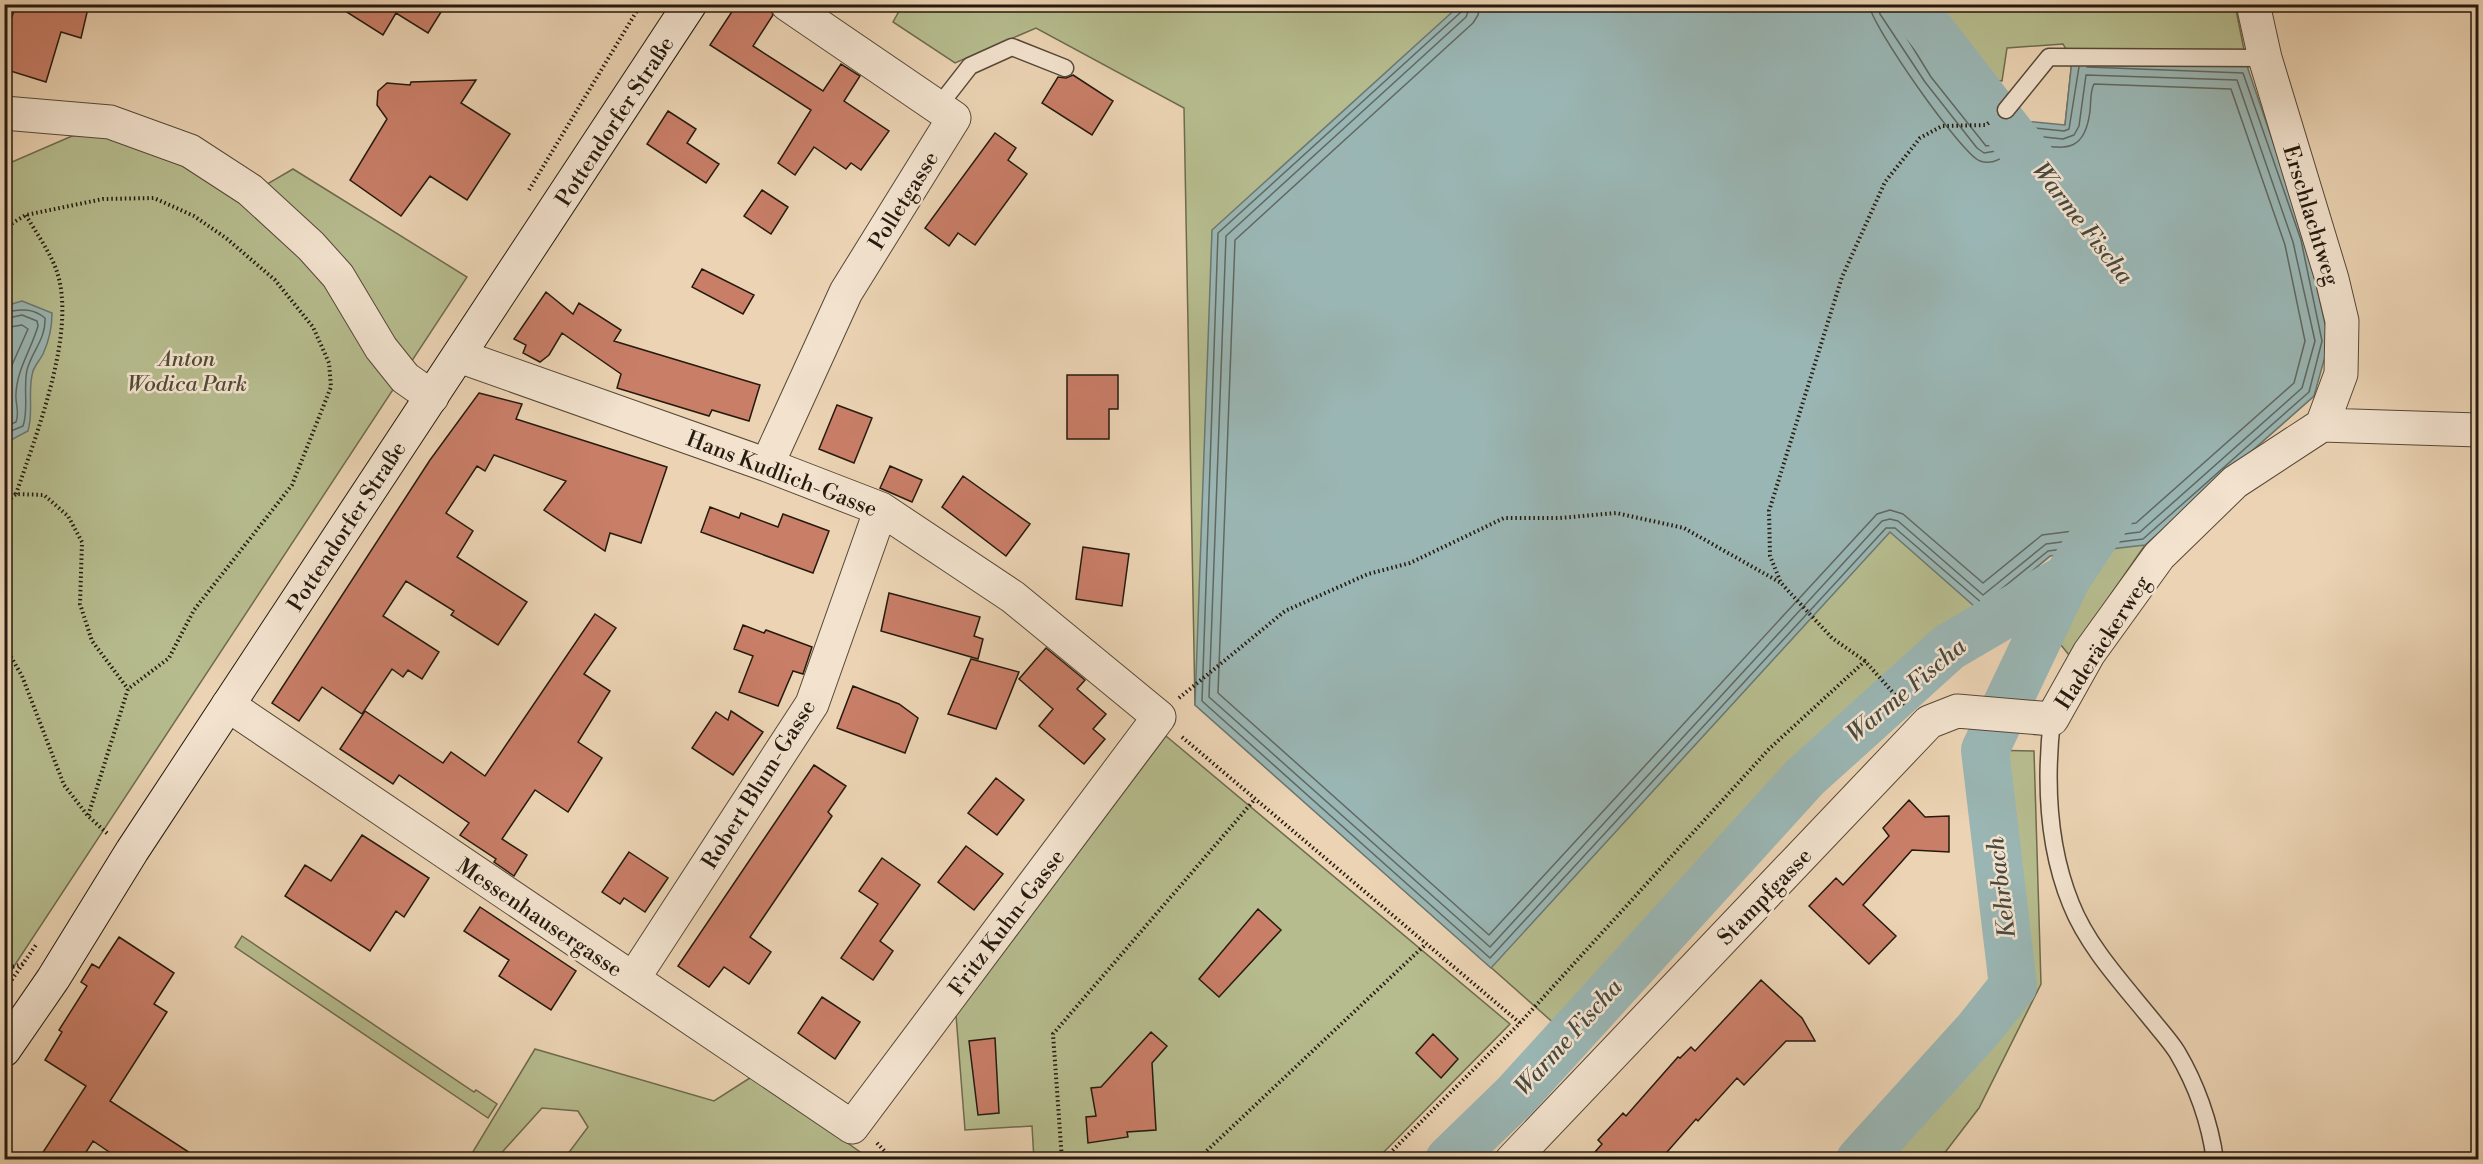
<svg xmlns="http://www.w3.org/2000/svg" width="2483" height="1164" font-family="'Libre Bodoni',serif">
  <rect width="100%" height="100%" fill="#ebd3b3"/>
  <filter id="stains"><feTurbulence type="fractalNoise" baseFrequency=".00333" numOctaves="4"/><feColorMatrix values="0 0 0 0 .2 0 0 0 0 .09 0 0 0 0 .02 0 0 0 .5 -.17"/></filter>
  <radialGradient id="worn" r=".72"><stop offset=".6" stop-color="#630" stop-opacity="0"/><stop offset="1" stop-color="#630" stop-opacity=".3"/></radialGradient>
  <path fill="#b6bc8e" stroke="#6e6b4e" stroke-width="1.5" d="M 903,4 L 2235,5 L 2314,396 L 2145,545 L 2069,655 L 2057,640 L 2076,578 L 2174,435 L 2065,125 L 2072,60 L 2063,44 L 2007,48 L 2002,81 L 1936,74 L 2113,300 L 2050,556 L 1890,692 L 1804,758 L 1557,1026 L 1195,705 L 1184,108 L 1036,28 L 955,63 L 893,22 Z
    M 111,131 L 186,158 L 245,197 L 293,169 L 467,277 L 5,980 L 5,165 L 72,136 Z
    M 1166,736 L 1510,1024 L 1377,1159 L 1034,1160 L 1032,1126 L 965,1130 L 956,1015 Z
    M 1985,750 L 2034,751 L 2041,984 L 1979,1108 L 1940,1159 L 1860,1159 L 1977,1031 L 2013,986 Z
    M 242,936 L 474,1092 L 476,1090 L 497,1104 L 488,1118 L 235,947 Z
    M 535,1049 L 714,1101 L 753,1076 L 870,1159 L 564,1159 L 588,1127 L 578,1111 L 542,1108 L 496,1159 L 468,1160 Z"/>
  <path fill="#9ab6b4" stroke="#6b7872" stroke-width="1.5" d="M 1460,5 L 1890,5 L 1936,74 L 1988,140 L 2013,120 L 2065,125 L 2072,60 L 2247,66 L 2306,239 L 2329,342 L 2314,396 L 2145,545 L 2050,556 L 1982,613 L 1890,532 L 1491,968 L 1195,705 L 1212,230 Z
    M 22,301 L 52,313 C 52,328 49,341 43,354 C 40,360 35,365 33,371 C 27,391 34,411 28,431 L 11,440 L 5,440 L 5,306 Z"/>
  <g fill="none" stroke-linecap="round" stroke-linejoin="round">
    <path stroke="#606861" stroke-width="1.5" d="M 1463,4 L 1461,12 L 1218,233 L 1202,701 L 1490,958 L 1886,528 L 1895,528 L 1983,604 L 2048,551 L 2143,539 L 2309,392 L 2322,341 L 2301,240 L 2243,73 L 2087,67
      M 1471,4 L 1466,17 L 1226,236 L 1209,697 L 1490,947 L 1882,521 L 1890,519 L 1898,521 L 1983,595 L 2046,544 L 2140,532 L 2302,388 L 2315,341 L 2293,242 L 2237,80 L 2086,75 L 2079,126 L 2074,135 L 2063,139 L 2017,134 L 1996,151 L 1984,153 L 1977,148 L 1925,82 L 1880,14 L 1878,4
      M 1480,4 L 1478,15 L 1473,23 L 1235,240 L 1218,693 L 1489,935 L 1877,514 L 1890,510 L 1903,514 L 1983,583 L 2042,535 L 2136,523 L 2294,383 L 2305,341 L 2285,245 L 2231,89 L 2094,84 C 2090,91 2091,102 2090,111 C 2084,160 2058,146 2020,143 C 2008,152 1997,167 1980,161 C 1962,155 1870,24 1869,4
      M 1886,4 L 1931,77 L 1986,146 L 1992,145 L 2015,126 L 2064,131 L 2069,129 L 2079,67
      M 4,312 C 21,310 31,307 45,318 C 46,339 32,351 27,370 C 23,390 29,409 23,426 L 4,434
      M 4,319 L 22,315 L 37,321 L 38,326 C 31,350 17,369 16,394 C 15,404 20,412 16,422 L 4,427
      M 4,328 L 22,325 L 28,329 L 12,365 L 7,395 L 9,414 L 4,418"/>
    <path stroke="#9ab6b4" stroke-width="48" d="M 1910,4 L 2045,178
      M 1449,1160 L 1516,1095 L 1805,777 L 1949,647 L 2067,578 L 2121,496
      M 1860,1160 L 1977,1031 L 2013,986 L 1985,750 L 2067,578"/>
  </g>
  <path fill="#c97e68" stroke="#251a0e" stroke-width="1.5" d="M 17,4 L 89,4 L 81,38 L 61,32 L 46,82 L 4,69 L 4,36 Z
    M 334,4 L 446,4 L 428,33 L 396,13 L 383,35 Z
    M 737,4 L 769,4 L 773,15 L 753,46 L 823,91 L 841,64 L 860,76 L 844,101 L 889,131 L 861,170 L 851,163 L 846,169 L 814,147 L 795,175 L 778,163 L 811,110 L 710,45 Z
    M 1073,75 L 1113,101 L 1092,135 L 1042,103 L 1058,77 L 1066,78 Z
    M 476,80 L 461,103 L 510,134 L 467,200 L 430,176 L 401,216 L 350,180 L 387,119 L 377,105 L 378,91 L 387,83 L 410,85 L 411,82 Z
    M 668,111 L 696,129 L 687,143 L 719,164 L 706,183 L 647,144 Z
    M 995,133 L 1016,148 L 1008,160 L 1027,174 L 975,245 L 958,233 L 949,246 L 925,228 Z
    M 762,190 L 788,207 L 771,234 L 744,216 Z
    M 702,269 L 754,295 L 743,314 L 692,287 Z
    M 546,292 L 573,314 L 579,303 L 621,330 L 614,341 L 760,385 L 749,421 L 712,410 L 709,416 L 617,388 L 621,374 L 562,333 L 549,355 L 540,362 L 523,353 L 526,345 L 514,339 Z
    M 1067,375 L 1118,375 L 1118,409 L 1109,409 L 1109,439 L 1067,439 Z
    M 479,393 L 522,404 L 516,419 L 667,467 L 641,543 L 610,533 L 605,551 L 544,510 L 566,481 L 494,455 L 485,471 L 477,466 L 446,513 L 473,531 L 457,557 L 527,602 L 498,645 L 451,615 L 454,611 L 406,581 L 383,616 L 439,652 L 422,679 L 408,670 L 403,677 L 392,669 L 362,714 L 322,687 L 299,721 L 272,703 L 430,460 Z
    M 837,405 L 872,418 L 854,463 L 819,449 Z
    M 890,466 L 922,480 L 912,502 L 880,488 Z
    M 963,476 L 1030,524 L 1006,556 L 942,507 Z
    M 710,507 L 739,518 L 741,513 L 778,527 L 783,514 L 829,531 L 813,573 L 701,532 Z
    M 1083,547 L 1129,554 L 1122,606 L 1076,599 Z
    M 889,593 L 980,617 L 974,636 L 983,639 L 978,659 L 881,631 Z
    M 595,614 L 616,628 L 584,674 L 610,691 L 578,742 L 602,758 L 568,812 L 535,790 L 502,839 L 527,855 L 514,876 L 494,862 L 496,859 L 460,835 L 469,823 L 399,775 L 393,784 L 340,749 L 365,711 L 443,763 L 451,752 L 485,776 Z
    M 743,625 L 764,633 L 766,630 L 812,647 L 803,674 L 793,671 L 778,706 L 739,692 L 753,656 L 734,649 Z
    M 1046,648 L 1085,680 L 1077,689 L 1106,714 L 1093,729 L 1105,739 L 1084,764 L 1039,726 L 1053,709 L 1019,679 Z
    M 971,659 L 1019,672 L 996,729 L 948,714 Z
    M 853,686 L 899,704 L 918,718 L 905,753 L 837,728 Z
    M 731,711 L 763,732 L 733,775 L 692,748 L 716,712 L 728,720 Z
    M 814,765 L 846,786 L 828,812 L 832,816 L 750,937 L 771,952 L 749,984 L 724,967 L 709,987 L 678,966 Z
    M 996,778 L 1024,800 L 997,835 L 968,813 Z
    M 1909,800 L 1925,817 L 1949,816 L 1949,852 L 1912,850 L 1863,905 L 1896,936 L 1869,964 L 1809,906 L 1836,878 L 1843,885 L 1889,836 L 1883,828 Z
    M 362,835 L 429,878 L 404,917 L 396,911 L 370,951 L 285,896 L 305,865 L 331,881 Z
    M 966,846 L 1003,874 L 974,910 L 938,882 Z
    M 629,852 L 668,878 L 645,912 L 624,898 L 620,904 L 602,892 Z
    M 882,858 L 920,885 L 880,941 L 893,951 L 873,980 L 841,958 L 878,904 L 859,891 Z
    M 480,907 L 576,971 L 551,1010 L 499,976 L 509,960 L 464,931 Z
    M 1258,909 L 1281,930 L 1219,997 L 1199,979 Z
    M 119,937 L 174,973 L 154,1004 L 167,1012 L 110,1101 L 201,1160 L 121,1160 L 93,1141 L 81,1160 L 38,1160 L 86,1086 L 45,1060 L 62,1032 L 59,1030 L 87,986 L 81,982 L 92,964 L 99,968 Z
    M 1761,980 L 1802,1018 L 1815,1041 L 1786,1041 L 1744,1085 L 1737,1078 L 1698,1121 L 1696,1119 L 1660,1160 L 1588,1160 L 1602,1144 L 1598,1140 L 1623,1113 L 1626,1116 L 1678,1057 L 1680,1058 L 1691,1047 L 1695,1051 Z
    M 822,997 L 860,1022 L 835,1059 L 798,1033 Z
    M 1151,1032 L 1167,1046 L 1152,1063 L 1156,1130 L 1127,1132 L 1128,1137 L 1088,1143 L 1086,1117 L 1096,1116 L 1091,1088 L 1101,1087 Z
    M 1433,1034 L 1458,1059 L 1441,1078 L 1416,1053 Z
    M 995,1038 L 999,1113 L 978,1115 L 969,1041 Z"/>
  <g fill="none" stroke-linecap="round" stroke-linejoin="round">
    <defs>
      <path id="service" d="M 938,107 L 970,66 L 1012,47 L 1065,68
        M 2006,110 L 2049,57 L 2265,58
        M 2052,719 C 2045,781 2047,845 2071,904 C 2088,947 2123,984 2152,1020 C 2160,1030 2170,1041 2177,1052 C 2196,1084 2210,1123 2215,1160"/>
      <path id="minor" d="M 2253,4 L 2265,58 L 2332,279 L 2342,321 L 2341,374 L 2322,425
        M 4,113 L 110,122 L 190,151 L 250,190 L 311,246 L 338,276 L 381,348 L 405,378 L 432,397
        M 767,465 L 846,292 L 954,118 L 787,4
        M 228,705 L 852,1127 L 1159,717 L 1013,597 L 881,509 L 767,465 L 459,356
        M 633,979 L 812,704 L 881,509
        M 1512,1160 L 1929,722 L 1957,711 L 2052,719 L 2089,653 L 2159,556 L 2235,482 L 2322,425 L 2478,430"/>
      <path id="secondary" d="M 4,1050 L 53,979 L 132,851 L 690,4"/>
    </defs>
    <use href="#service" stroke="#564837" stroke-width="19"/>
    <use href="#minor" stroke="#564837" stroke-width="35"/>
    <use href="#secondary" stroke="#251a0e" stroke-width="35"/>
    <path stroke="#251a0e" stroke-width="4" stroke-dasharray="1.5 3" stroke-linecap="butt" d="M 529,190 L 641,4
      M 4,228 L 26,215 L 103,199 L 154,198 L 194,216 L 226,238 L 275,280 L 313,327 L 329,363 L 331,387 L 292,485 L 194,610 L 169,658 L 128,689 L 88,816
      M 16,494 C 36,435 77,332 57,272 C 51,253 36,233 26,215
      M 4,504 L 16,494 L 44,495 L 68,516 L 82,542 L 80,604 L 92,641 L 128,689
      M 4,645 L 22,676 L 64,785 L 88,816 L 109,835
      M 1865,661 L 1832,638 L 1781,583 L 1770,556 L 1769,511 L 1842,277 L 1885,182 L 1920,138 L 1942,126 L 1986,125 L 1991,121
      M 1179,698 L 1285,611 L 1368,574 L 1410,563 L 1504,518 L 1560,518 L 1616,513 L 1684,528 L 1781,583
      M 1182,737 L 1520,1023
      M 4,969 L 23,964
      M 4,991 L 36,945
      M 877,1143 L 893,1160
      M 1062,1160 L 1053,1034 L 1255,799
      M 1197,1160 L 1426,944
      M 1383,1160 L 1520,1023 L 1769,749 L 1865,661 L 1905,706"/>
    <use href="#service" stroke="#f2e2ce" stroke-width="16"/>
    <use href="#minor" stroke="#f2e2ce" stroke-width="33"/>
    <use href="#secondary" stroke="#f2e2ce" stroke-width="33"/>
  </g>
  <g text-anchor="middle" stroke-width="5" stroke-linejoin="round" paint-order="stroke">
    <g font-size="22" fill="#251a0e" stroke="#f2e2ce">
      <text transform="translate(614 121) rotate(-57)" y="8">Pottendorfer Straße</text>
      <text transform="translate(903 200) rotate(-58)" y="8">Polletgasse</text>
      <text transform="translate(2312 215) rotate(73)" y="8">Erschlachtweg</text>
      <text transform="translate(782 473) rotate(21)" y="8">Hans Kudlich-Gasse</text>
      <text transform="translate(346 526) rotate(-57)" y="8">Pottendorfer Straße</text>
      <text transform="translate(2102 642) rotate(-57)" y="8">Haderäckerweg</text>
      <text transform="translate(758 784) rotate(-58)" y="8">Robert Blum-Gasse</text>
      <text transform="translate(1764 896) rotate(-46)" y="8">Stampfgasse</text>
      <text transform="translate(540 917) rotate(34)" y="8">Messenhausergasse</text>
      <text transform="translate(1006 922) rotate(-53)" y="8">Fritz Kuhn-Gasse</text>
    </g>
    <g font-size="22" font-style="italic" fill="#504b34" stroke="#f2e2ce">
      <text x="187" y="366">Anton<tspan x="187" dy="25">Wodica Park</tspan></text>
    </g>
    <g font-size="24" font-style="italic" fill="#484940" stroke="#f2e2ce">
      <text transform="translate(2083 223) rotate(52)" y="8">Warme Fischa</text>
      <text transform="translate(1906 690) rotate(-40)" y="8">Warme Fischa</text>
      <text transform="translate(2001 888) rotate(-97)" y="8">Kehrbach</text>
      <text transform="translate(1568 1037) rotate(-48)" y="8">Warme Fischa</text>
    </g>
  </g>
  <rect width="2483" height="1164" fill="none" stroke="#ebd3b3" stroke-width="24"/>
  <rect x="6" y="6" width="2471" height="1152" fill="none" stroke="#251a0e" stroke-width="3"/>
  <rect x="12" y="12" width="2459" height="1140" fill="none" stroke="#251a0e" stroke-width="1.5"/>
  <rect width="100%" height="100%" filter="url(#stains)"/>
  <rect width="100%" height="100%" fill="url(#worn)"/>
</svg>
